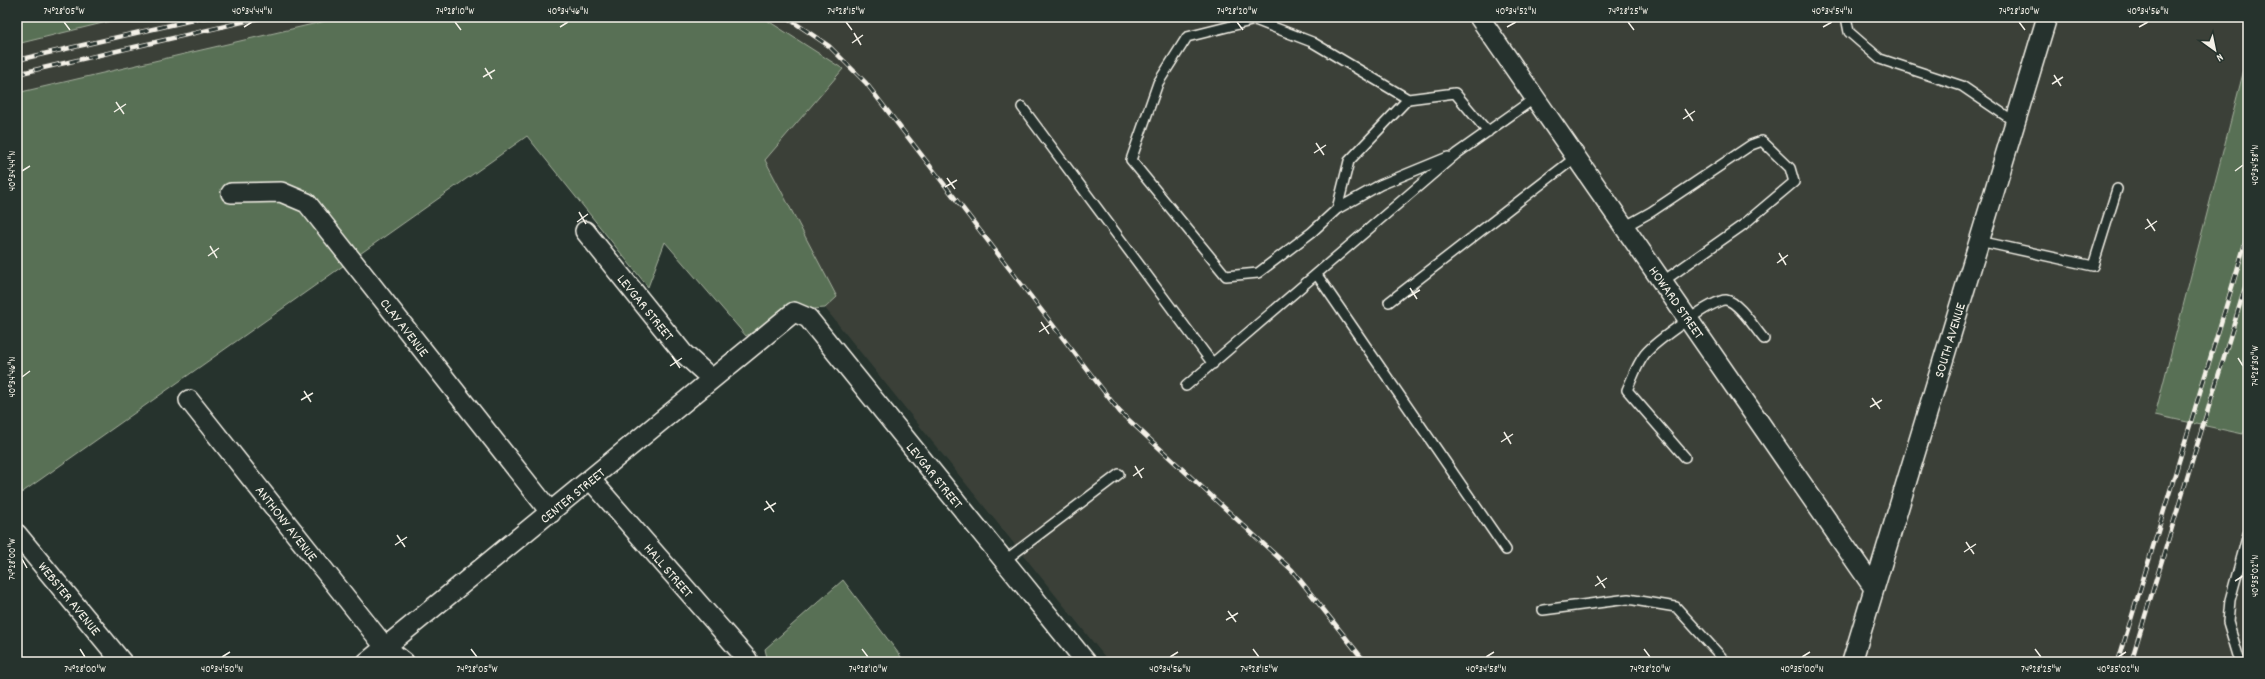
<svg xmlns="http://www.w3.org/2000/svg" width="2265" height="679" font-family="Dekko,sans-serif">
  <rect width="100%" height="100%" fill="#26332d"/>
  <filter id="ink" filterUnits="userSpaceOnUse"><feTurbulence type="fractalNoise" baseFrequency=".025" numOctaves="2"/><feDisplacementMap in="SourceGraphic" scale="8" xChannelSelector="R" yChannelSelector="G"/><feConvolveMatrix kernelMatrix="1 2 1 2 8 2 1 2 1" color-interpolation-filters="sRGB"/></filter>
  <g filter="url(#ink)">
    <path fill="#3b4139" d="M 127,17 L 343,17 L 17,93 L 17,44 Z
      M 762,17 L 2230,17 L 2248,26 L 2248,54 L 2155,415 L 2243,434 L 2248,424 L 2248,662 L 1109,662 L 825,308 L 836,297 L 765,160 L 843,69 Z"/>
    <path fill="#587055" stroke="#a6b09e" d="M 17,17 L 127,17 L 17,44 Z
      M 343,17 L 762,17 L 843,69 L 765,160 L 837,297 L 825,308 L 787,311 L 746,336 L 665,242 L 648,287 L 527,136 L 17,496 L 17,93 Z
      M 2248,54 L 2248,424 L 2243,434 L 2155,415 Z
      M 843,580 L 905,662 L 768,662 L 765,649 Z"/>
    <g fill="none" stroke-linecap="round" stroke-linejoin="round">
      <defs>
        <path id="lane" d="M 1846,17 L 1849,32 L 1880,59 L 1962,86 L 2015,122
          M 1408,99 L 1349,161 L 1337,209 L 1312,232 L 1258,273 L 1226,276 L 1131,160 L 1158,83 L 1187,37 L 1255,20 L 1312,42 L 1408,99 L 1455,93 L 1488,132
          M 1022,107 L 1213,364
          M 1337,209 L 1380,185 L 1448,157
          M 1624,227 L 1651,212 L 1751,145 L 1762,141 L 1790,168 L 1794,182 L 1743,225 L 1662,282
          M 1979,241 L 2093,266 L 2117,189
          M 1317,275 L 1506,550
          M 1389,302 L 1576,157
          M 1186,386 L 1456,154 L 1535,98
          M 1685,457 L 1627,390 C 1632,379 1637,364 1645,354 C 1654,343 1714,298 1726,300 C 1739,302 1755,329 1764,339
          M 1004,561 L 1119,474
          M 1543,610 L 1628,599 L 1676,607 L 1726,662
          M 2240,662 L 2228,622 L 2230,600 L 2248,534"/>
        <path id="street" d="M 1479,17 L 1874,588
          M 231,193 L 281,192 L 307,203 L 551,513
          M 585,231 L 683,353 L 712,379
          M 189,400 L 385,647 L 404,662
          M 591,480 L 747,659
          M 17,534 L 122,662
          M 367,662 L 794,312 L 808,318 L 1086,662
          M 1852,662 L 2047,17"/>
      </defs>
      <use href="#lane" stroke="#f4f1e8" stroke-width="12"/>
      <use href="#street" stroke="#f4f1e8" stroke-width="22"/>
      <use href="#lane" stroke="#26332d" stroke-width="9"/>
      <use href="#street" stroke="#26332d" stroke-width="19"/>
      <defs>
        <path id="rail" d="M 786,17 L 829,46 L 866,83 L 1120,412 L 1292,570 L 1365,662
          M 17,60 L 206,17
          M 17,74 L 264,17
          M 2118,662 L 2248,234
          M 2131,662 L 2248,278"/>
      </defs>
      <use href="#rail" stroke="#f4f1e8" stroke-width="4.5"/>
      <use href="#rail" stroke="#26332d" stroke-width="3" stroke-dasharray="9" stroke-linecap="butt"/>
    </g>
  </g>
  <path fill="none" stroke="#f4f1e8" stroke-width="1.5" d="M 64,22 L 70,30M 455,22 L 461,30M 846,22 L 852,30M 1237,22 L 1243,30M 1628,22 L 1634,30M 2019,22 L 2025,30M 244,27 L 252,22M 560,27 L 568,22M 1507,27 L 1516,22M 1823,27 L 1832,22M 2139,27 L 2148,22M 854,33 L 861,45M 852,43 L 863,35M 485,68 L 492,79M 2054,75 L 2061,86M 483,77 L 495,70M 2052,84 L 2063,77M 116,102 L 124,114M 1685,109 L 1693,121M 114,112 L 126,104M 1683,119 L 1695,111M 1316,143 L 1324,155M 1314,153 L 1326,145M 22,171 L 30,166M 2235,171 L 2243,165M 947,178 L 955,189M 945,187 L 957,180M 579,212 L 586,224M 2147,219 L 2155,231M 577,222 L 588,214M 2145,229 L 2157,221M 210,246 L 217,258M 1779,253 L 1786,265M 208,256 L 219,248M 1777,263 L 1788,255M 1410,288 L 1417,299M 1408,297 L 1420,290M 1041,322 L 1049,334M 1039,332 L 1051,324M 672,356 L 680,368M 2238,358 L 2243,366M 670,366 L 682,358M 22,377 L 30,371M 304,391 L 311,402M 1872,398 L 1880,409M 301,400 L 313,393M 1870,407 L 1882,400M 1504,432 L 1511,444M 1501,442 L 1513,434M 1135,466 L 1142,478M 1133,476 L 1144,468M 766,501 L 774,512M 764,510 L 776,503M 397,535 L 405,547M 1966,542 L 1974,554M 395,545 L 407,537M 1964,552 L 1976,544M 22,559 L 27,568M 1597,576 L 1605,588M 2235,581 L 2243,576M 1595,586 L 1607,578M 1228,611 L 1236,622M 1226,620 L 1238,613M 80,649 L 85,657M 471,649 L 477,657M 862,649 L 868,657M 1253,649 L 1259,657M 1644,649 L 1650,657M 2035,649 L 2041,657M 222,657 L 230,652M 1170,657 L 1178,652M 1486,657 L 1494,652M 1802,657 L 1810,652M 2118,657 L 2126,652"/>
  <g text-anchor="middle" stroke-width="3.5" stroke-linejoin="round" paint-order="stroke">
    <g font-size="14" fill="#f4f1e8" stroke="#26332d">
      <text transform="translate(1677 302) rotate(55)" y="5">HOWARD STREET</text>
      <text transform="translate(646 307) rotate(51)" y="5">LEVGAR STREET</text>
      <text transform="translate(405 327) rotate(52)" y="5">CLAY AVENUE</text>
      <text transform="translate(1949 340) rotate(-73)" y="5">SOUTH AVENUE</text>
      <text transform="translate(935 475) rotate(51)" y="5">LEVGAR STREET</text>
      <text transform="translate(572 495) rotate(-39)" y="5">CENTER STREET</text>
      <text transform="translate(287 523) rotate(52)" y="5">ANTHONY AVENUE</text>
      <text transform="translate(669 570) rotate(49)" y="5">HALL STREET</text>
      <text transform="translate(70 598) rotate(51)" y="5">WEBSTER AVENUE</text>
    </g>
  </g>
  <rect width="2265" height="679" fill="none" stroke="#26332d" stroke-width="44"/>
  <g transform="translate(2215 50) rotate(147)" stroke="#26332d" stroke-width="3" paint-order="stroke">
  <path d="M0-3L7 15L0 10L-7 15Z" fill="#f4f1e8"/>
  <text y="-6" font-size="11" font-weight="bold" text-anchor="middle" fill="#f4f1e8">N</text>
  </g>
  <rect x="22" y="22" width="2221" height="635" fill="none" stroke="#f4f1e8" stroke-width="1.5"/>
  <g font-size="10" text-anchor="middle" fill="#f4f1e8">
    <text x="64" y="14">74°28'05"W</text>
    <text x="252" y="14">40°34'44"N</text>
    <text x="455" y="14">74°28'10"W</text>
    <text x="568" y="14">40°34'46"N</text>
    <text x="846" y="14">74°28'15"W</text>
    <text x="1237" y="14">74°28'20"W</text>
    <text x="1516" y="14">40°34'52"N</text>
    <text x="1628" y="14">74°28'25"W</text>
    <text x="1832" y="14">40°34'54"N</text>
    <text x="2019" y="14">74°28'30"W</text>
    <text x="2148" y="14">40°34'56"N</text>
    <text transform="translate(2254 165) rotate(-90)" y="4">40°34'58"N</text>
    <text transform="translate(11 171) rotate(-90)" y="4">40°34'44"N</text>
    <text transform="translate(2254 366) rotate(-90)" y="4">74°28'30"W</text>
    <text transform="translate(11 377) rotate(-90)" y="4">40°34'46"N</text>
    <text transform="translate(11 559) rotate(-90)" y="4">74°28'00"W</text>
    <text transform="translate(2254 576) rotate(-90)" y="4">40°35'02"N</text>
    <text x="85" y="672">74°28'00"W</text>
    <text x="222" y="672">40°34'50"N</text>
    <text x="477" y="672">74°28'05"W</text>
    <text x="868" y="672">74°28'10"W</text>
    <text x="1170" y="672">40°34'56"N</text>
    <text x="1259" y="672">74°28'15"W</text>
    <text x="1486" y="672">40°34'58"N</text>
    <text x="1650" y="672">74°28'20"W</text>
    <text x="1802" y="672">40°35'00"N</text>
    <text x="2041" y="672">74°28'25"W</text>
    <text x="2118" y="672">40°35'02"N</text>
  </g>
</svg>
